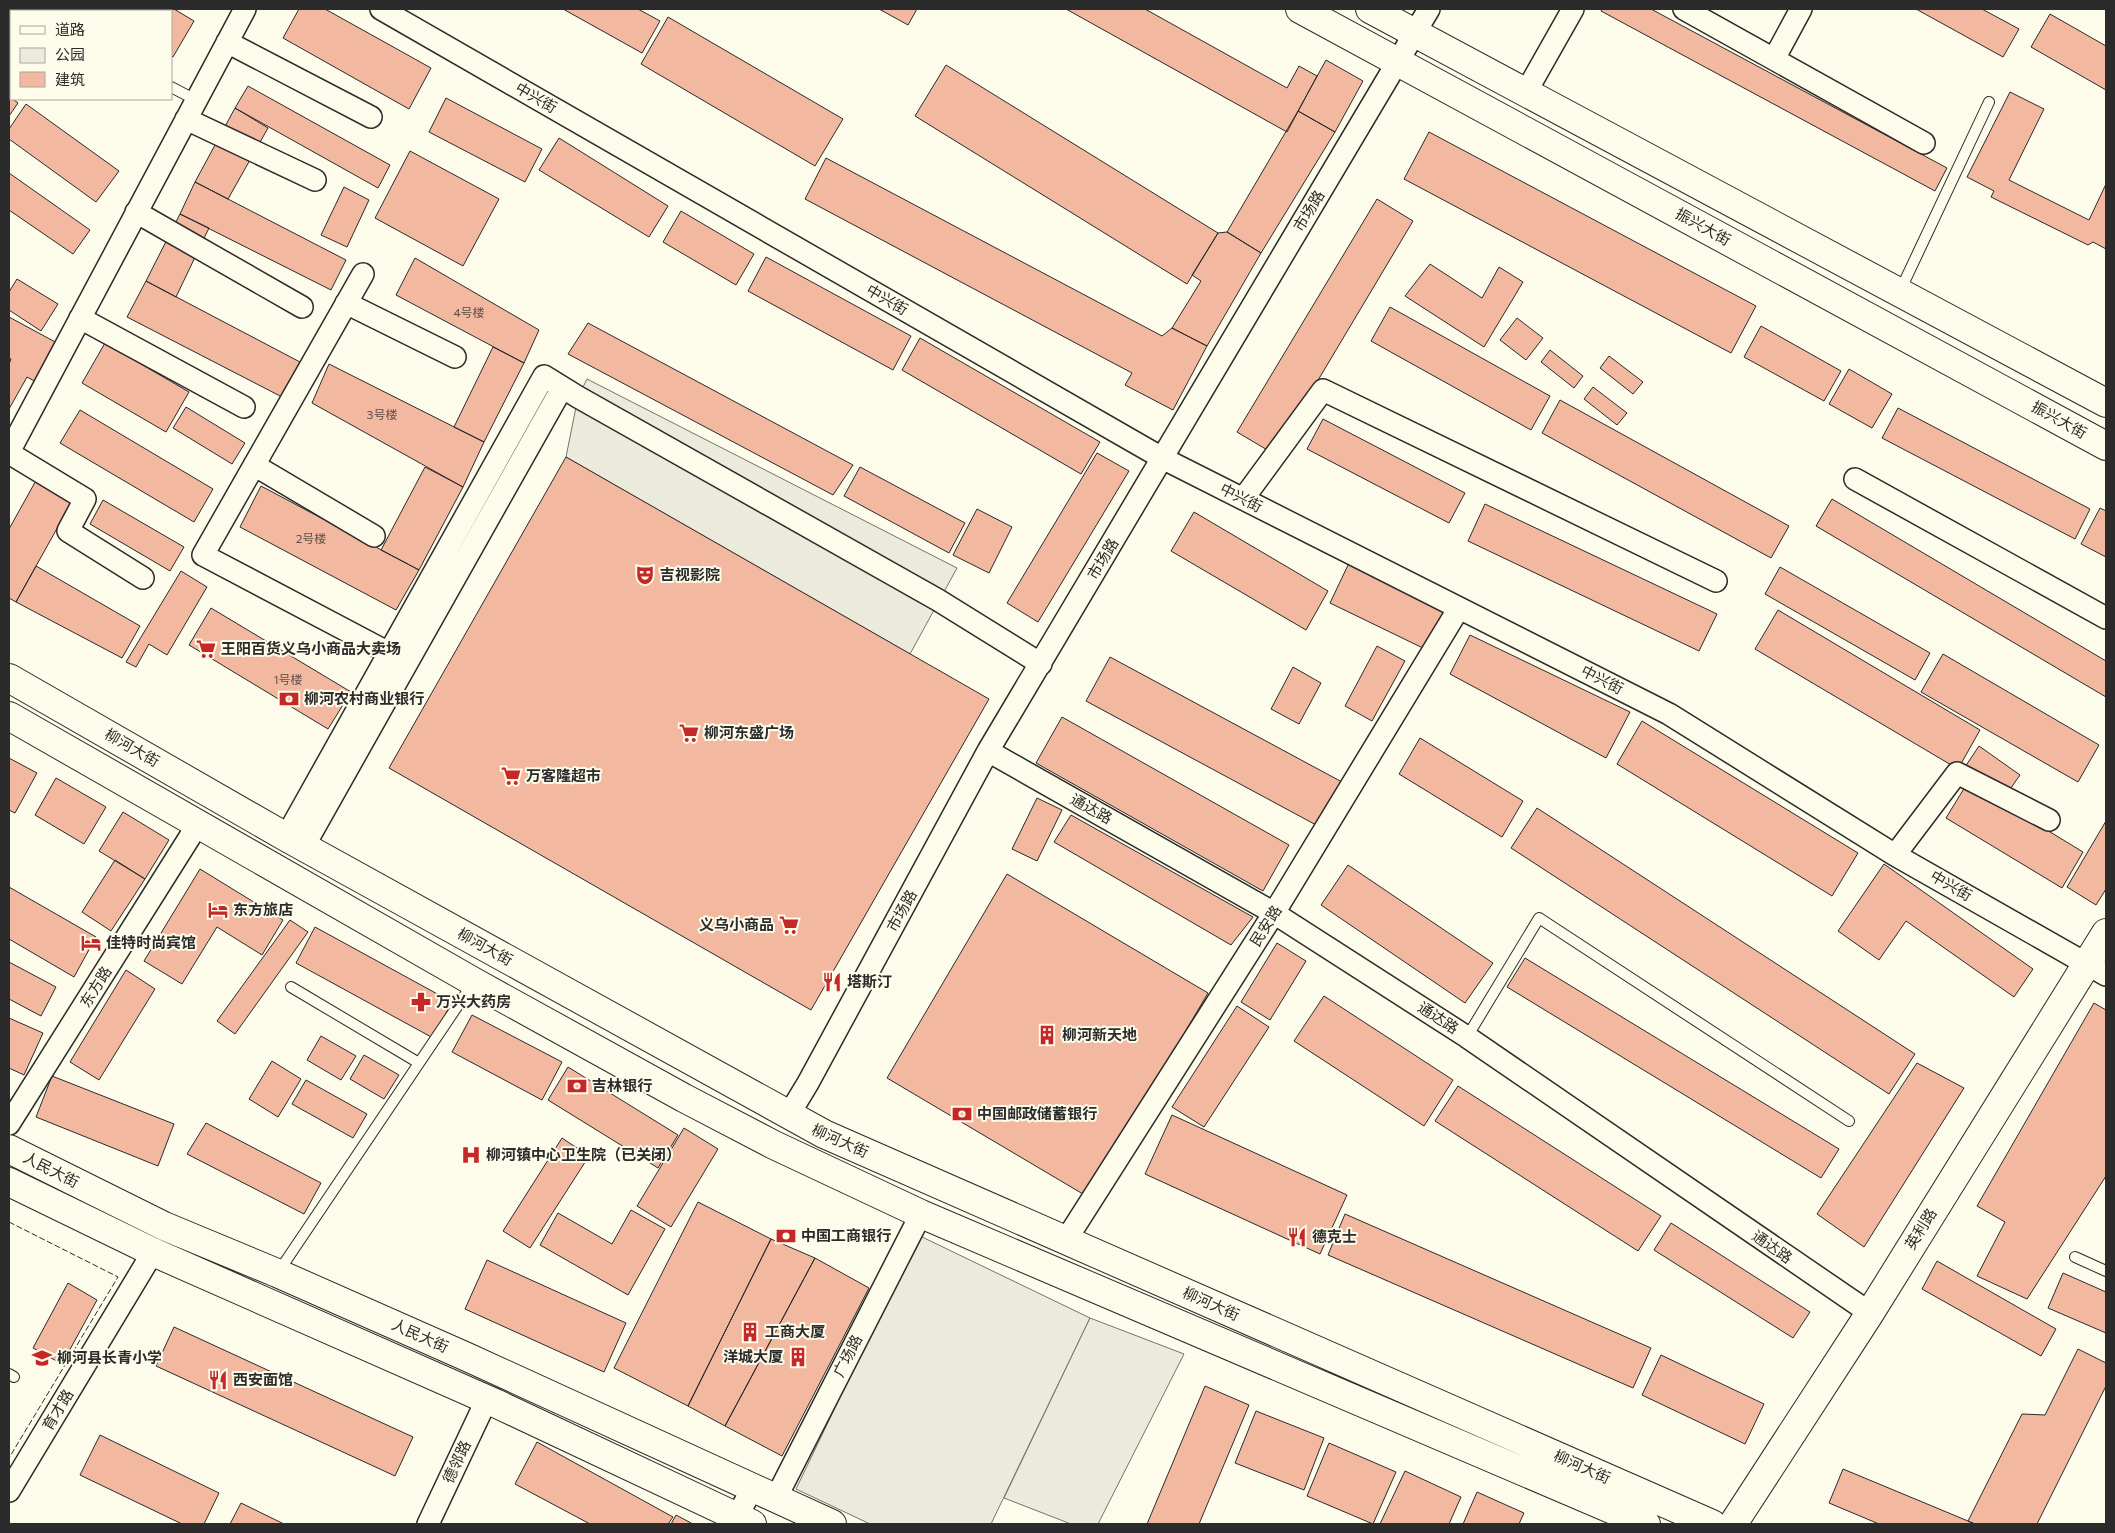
<svg xmlns="http://www.w3.org/2000/svg" width="2115" height="1533" font-family="Commissioner,'Noto Sans SC',sans-serif">
  <rect width="100%" height="100%" fill="#fdfbea"/>
  <path fill="#ecebdb" stroke="#74746e" d="M 918,1235 L 1090,1318 L 991,1524 L 870,1524 L 796,1489 Z"/>
  <path fill="#eceadb" stroke="#74746e" d="M 587,379 L 957,568 L 910,654 L 566,457 L 578,397 Z
    M 1090,1318 L 1184,1354 L 1098,1524 L 1071,1524 L 1004,1498 Z"/>
  <path fill="#f2b8a0" stroke="#2b2b2b" d="M 92,9 L 174,9 L 194,21 L 173,57 L 171,56 L 171,11 L 96,11 Z
    M 299,9 L 325,9 L 431,68 L 409,109 L 283,38 Z
    M 563,9 L 638,9 L 660,21 L 642,53 Z
    M 879,9 L 917,9 L 908,25 Z
    M 1066,9 L 1145,9 L 1287,88 L 1299,66 L 1317,76 L 1287,132 Z
    M 1602,9 L 1651,9 L 1947,168 L 1935,191 L 1601,11 Z
    M 1916,9 L 1982,9 L 2019,29 L 2003,57 Z
    M 2050,14 L 2106,46 L 2106,90 L 2031,47 Z
    M 668,17 L 843,119 L 815,166 L 641,64 Z
    M 1326,60 L 1363,81 L 1335,132 L 1298,111 Z
    M 946,65 L 1218,233 L 1187,284 L 915,116 Z
    M 248,86 L 390,165 L 378,188 L 235,108 Z
    M 2010,92 L 2044,109 L 2009,180 L 2089,220 L 2106,184 L 2106,249 L 2093,242 L 2088,245 L 1991,197 L 1994,191 L 1967,177 Z
    M 9,96 L 18,103 L 9,116 Z
    M 446,98 L 542,149 L 525,182 L 429,132 Z
    M 26,104 L 119,171 L 96,202 L 9,139 L 9,129 Z
    M 235,108 L 268,128 L 228,199 L 195,182 Z
    M 1298,111 L 1335,132 L 1261,253 L 1227,232 Z
    M 1429,132 L 1756,306 L 1731,353 L 1404,179 Z
    M 559,138 L 668,206 L 649,237 L 539,170 Z
    M 410,151 L 499,199 L 463,266 L 375,218 Z
    M 826,158 L 1162,336 L 1172,328 L 1207,346 L 1173,410 L 1125,385 L 1132,373 L 805,199 Z
    M 9,173 L 90,230 L 73,254 L 9,210 Z
    M 195,182 L 346,260 L 331,290 L 180,214 Z
    M 344,187 L 369,200 L 347,247 L 321,235 Z
    M 1377,199 L 1413,221 L 1274,454 L 1237,432 Z
    M 681,211 L 754,254 L 736,285 L 663,242 Z
    M 180,214 L 209,228 L 176,297 L 146,281 Z
    M 1227,232 L 1261,253 L 1207,346 L 1172,328 L 1201,281 L 1192,275 L 1218,233 Z
    M 766,257 L 911,336 L 893,370 L 748,291 Z
    M 415,258 L 539,330 L 524,363 L 396,295 Z
    M 1430,264 L 1482,298 L 1499,267 L 1523,282 L 1484,347 L 1405,296 Z
    M 17,279 L 58,304 L 41,331 L 9,310 L 9,292 Z
    M 146,281 L 300,362 L 282,397 L 127,317 Z
    M 1390,307 L 1550,396 L 1531,430 L 1371,341 Z
    M 9,317 L 59,344 L 38,383 L 27,377 L 9,409 L 9,364 L 11,359 L 9,358 Z
    M 1517,318 L 1543,338 L 1526,360 L 1500,340 Z
    M 588,323 L 853,465 L 833,495 L 568,354 Z
    M 1761,326 L 1841,371 L 1824,401 L 1744,357 Z
    M 920,338 L 1100,442 L 1081,474 L 902,370 Z
    M 105,343 L 189,392 L 166,432 L 82,383 Z
    M 493,347 L 524,363 L 484,442 L 454,427 Z
    M 1550,350 L 1583,376 L 1574,388 L 1541,362 Z
    M 1609,356 L 1643,382 L 1633,394 L 1600,368 Z
    M 329,364 L 484,442 L 463,487 L 312,403 Z
    M 1849,369 L 1892,394 L 1872,428 L 1829,404 Z
    M 1593,387 L 1627,413 L 1617,425 L 1584,399 Z
    M 1560,400 L 1789,526 L 1771,558 L 1542,433 Z
    M 186,407 L 245,443 L 232,464 L 173,428 Z
    M 1898,408 L 2090,509 L 2075,539 L 1882,438 Z
    M 80,410 L 213,489 L 194,522 L 60,443 Z
    M 1323,419 L 1465,493 L 1449,523 L 1307,449 Z
    M 1097,453 L 1129,471 L 1038,622 L 1007,603 Z
    M 566,457 L 989,699 L 811,1010 L 389,768 Z
    M 425,467 L 463,487 L 419,570 L 381,550 Z
    M 860,467 L 965,523 L 949,553 L 844,496 Z
    M 38,477 L 74,498 L 16,602 L 9,598 L 9,529 Z
    M 261,486 L 419,570 L 396,610 L 240,527 Z
    M 1832,499 L 2106,661 L 2106,697 L 1816,526 Z
    M 103,500 L 184,547 L 170,571 L 90,524 Z
    M 1485,504 L 1717,614 L 1699,651 L 1468,541 Z
    M 2100,508 L 2106,511 L 2106,557 L 2081,544 Z
    M 977,509 L 1012,527 L 989,573 L 953,555 Z
    M 1194,512 L 1328,591 L 1306,630 L 1171,551 Z
    M 1349,563 L 1446,611 L 1427,650 L 1330,603 Z
    M 36,566 L 140,626 L 122,658 L 16,602 Z
    M 1780,567 L 1930,653 L 1915,680 L 1765,594 Z
    M 181,571 L 207,587 L 167,655 L 149,644 L 136,667 L 126,662 Z
    M 211,608 L 351,692 L 328,729 L 189,645 Z
    M 1778,610 L 1980,730 L 1958,769 L 1755,649 Z
    M 1470,635 L 1630,712 L 1606,758 L 1450,674 Z
    M 1377,646 L 1405,661 L 1372,721 L 1345,706 Z
    M 1943,654 L 2099,745 L 2078,782 L 1921,692 Z
    M 1110,657 L 1342,782 L 1318,826 L 1086,701 Z
    M 1293,667 L 1321,683 L 1299,724 L 1271,709 Z
    M 1062,717 L 1289,845 L 1263,891 L 1036,763 Z
    M 1642,721 L 1858,853 L 1832,896 L 1617,764 Z
    M 1420,738 L 1523,801 L 1502,837 L 1399,774 Z
    M 1979,746 L 2020,775 L 2006,795 L 1965,767 Z
    M 9,758 L 37,773 L 15,813 L 9,810 Z
    M 56,778 L 106,807 L 84,844 L 35,815 Z
    M 1968,782 L 2083,852 L 2062,888 L 1946,818 Z
    M 1037,798 L 1062,810 L 1037,861 L 1012,849 Z
    M 1537,808 L 1915,1054 L 1889,1094 L 1511,848 Z
    M 123,812 L 169,840 L 145,879 L 99,851 Z
    M 1071,815 L 1253,917 L 1231,945 L 1054,842 Z
    M 2106,821 L 2106,889 L 2096,905 L 2067,887 Z
    M 115,860 L 145,879 L 111,931 L 82,912 Z
    M 1884,864 L 2033,969 L 2014,997 L 1906,921 L 1879,960 L 1838,931 Z
    M 1348,865 L 1493,963 L 1465,1003 L 1321,905 Z
    M 200,869 L 283,920 L 262,955 L 217,927 L 182,984 L 144,961 Z
    M 1007,874 L 1208,993 L 1088,1197 L 887,1078 Z
    M 9,887 L 96,937 L 74,977 L 9,939 Z
    M 290,920 L 308,932 L 235,1034 L 217,1021 Z
    M 315,927 L 452,1002 L 433,1038 L 296,963 Z
    M 1277,943 L 1306,961 L 1270,1020 L 1241,1002 Z
    M 1525,958 L 1839,1149 L 1821,1178 L 1507,987 Z
    M 9,962 L 56,987 L 41,1016 L 9,999 Z
    M 126,970 L 155,989 L 99,1080 L 70,1062 Z
    M 1324,996 L 1453,1080 L 1424,1126 L 1294,1041 Z
    M 2094,1003 L 2106,1010 L 2106,1176 L 2027,1299 L 1977,1276 L 2005,1222 L 1977,1206 Z
    M 1237,1006 L 1269,1027 L 1204,1127 L 1172,1107 Z
    M 472,1015 L 562,1062 L 542,1100 L 452,1052 Z
    M 9,1018 L 43,1033 L 24,1075 L 9,1068 Z
    M 321,1036 L 356,1056 L 341,1080 L 307,1060 Z
    M 364,1055 L 399,1075 L 384,1099 L 350,1079 Z
    M 272,1061 L 301,1079 L 278,1117 L 249,1099 Z
    M 1917,1063 L 1964,1088 L 1864,1247 L 1817,1214 Z
    M 568,1067 L 678,1135 L 658,1168 L 548,1100 Z
    M 52,1076 L 174,1124 L 158,1166 L 36,1117 Z
    M 306,1080 L 367,1114 L 353,1138 L 292,1104 Z
    M 1458,1086 L 1661,1216 L 1638,1251 L 1435,1121 Z
    M 1172,1115 L 1347,1195 L 1320,1254 L 1145,1174 Z
    M 206,1123 L 321,1183 L 304,1214 L 187,1154 Z
    M 684,1128 L 718,1149 L 671,1227 L 637,1206 Z
    M 562,1138 L 589,1156 L 530,1248 L 503,1231 Z
    M 698,1202 L 771,1239 L 688,1406 L 614,1368 Z
    M 631,1210 L 665,1229 L 628,1295 L 540,1245 L 558,1213 L 612,1244 Z
    M 1345,1214 L 1651,1348 L 1633,1388 L 1328,1255 Z
    M 1671,1223 L 1810,1312 L 1793,1338 L 1654,1250 Z
    M 771,1239 L 815,1258 L 725,1426 L 688,1406 Z
    M 815,1258 L 869,1288 L 782,1456 L 725,1426 Z
    M 487,1260 L 626,1323 L 604,1372 L 465,1309 Z
    M 1937,1261 L 2056,1329 L 2041,1356 L 1922,1289 Z
    M 2063,1273 L 2106,1292 L 2106,1333 L 2048,1308 Z
    M 68,1283 L 97,1300 L 62,1364 L 33,1348 Z
    M 174,1327 L 413,1437 L 395,1476 L 156,1366 Z
    M 2078,1349 L 2106,1363 L 2106,1386 L 2037,1524 L 1975,1524 L 1968,1521 L 2022,1414 L 2045,1415 Z
    M 1661,1355 L 1764,1404 L 1745,1444 L 1642,1395 Z
    M 1205,1386 L 1249,1405 L 1199,1524 L 1147,1524 Z
    M 1256,1411 L 1324,1438 L 1304,1490 L 1235,1463 Z
    M 100,1435 L 219,1493 L 204,1524 L 182,1524 L 80,1475 Z
    M 537,1442 L 673,1517 L 668,1524 L 590,1524 L 515,1484 Z
    M 1329,1443 L 1396,1472 L 1373,1524 L 1307,1496 Z
    M 1843,1469 L 1968,1521 L 1975,1524 L 1879,1524 L 1829,1503 Z
    M 1405,1471 L 1461,1497 L 1449,1524 L 1380,1524 Z
    M 1477,1492 L 1524,1513 L 1519,1524 L 1463,1524 Z
    M 241,1503 L 284,1524 L 230,1524 Z
    M 676,1515 L 693,1524 L 671,1524 Z"/>
  <g fill="none" stroke-linecap="round" stroke-linejoin="round">
    <defs>
      <path id="lane" d="M 22,9 L 26,11
        M 171,87 L 196,100
        M 1900,291 L 1989,102
        M 291,987 L 419,1063
        M 1467,1037 L 1539,918 L 1849,1121
        M 2075,1257 L 2106,1271
        M 279,1271 L 473,983
        M 9,1374 L 14,1377"/>
      <path id="street" d="M 381,9 L 1162,458 L 1669,714 L 1895,855 L 2106,975
        M 1684,9 L 1924,143
        M 227,42 L 371,117
        M 1774,59 L 1801,9
        M 1526,92 L 1573,9
        M 186,119 L 315,180
        M 136,212 L 302,307
        M 363,274 L 203,555 L 389,653
        M 346,303 L 455,357
        M 80,318 L 244,407
        M 9,452 L 245,9
        M 9,453 L 85,499 L 68,531 L 143,578
        M 254,465 L 374,536
        M 1855,479 L 2106,618
        M 1243,499 L 1323,390 L 1716,581
        M 988,751 L 1274,913 L 1467,1037 L 1870,1313
        M 286,837 L 544,376 L 578,397 L 938,600 L 1041,664
        M 304,846 L 562,388
        M 1895,855 L 1957,773 L 2049,820
        M 788,1116 L 808,1083 L 988,751 L 1429,9
        M 9,1124 L 198,824
        M 1066,1240 L 1274,913 L 1459,608
        M 9,1491 L 153,1252
        M 776,1498 L 921,1214
        M 428,1524 L 487,1399
        M 733,1524 L 753,1487"/>
      <path id="secondary" d="M 1300,9 L 2106,446
        M 1370,9 L 2106,403
        M 9,1149 L 164,1226 L 277,1273 L 467,1357 L 832,1524
        M 9,1182 L 153,1252 L 495,1403 L 752,1524
        M 1733,1524 L 1870,1313 L 2106,933"/>
      <path id="primary" d="M 9,678 L 286,837 L 824,1134 L 1712,1524
        M 9,716 L 474,982 L 684,1098 L 774,1145 L 921,1214 L 1646,1524"/>
    </defs>
    <use href="#lane" stroke="#2b2b2b" stroke-width="12"/>
    <use href="#street" stroke="#2b2b2b" stroke-width="24"/>
    <use href="#secondary" stroke="#2b2b2b" stroke-width="30"/>
    <use href="#primary" stroke="#2b2b2b" stroke-width="30"/>
    <use href="#lane" stroke="#fdfbea" stroke-width="10"/>
    <use href="#street" stroke="#fdfbea" stroke-width="21"/>
    <use href="#secondary" stroke="#fdfbea" stroke-width="28"/>
    <use href="#primary" stroke="#fdfbea" stroke-width="28"/>
    <path stroke="#2b2b2b" stroke-width="1" stroke-dasharray="6 2.5" stroke-linecap="butt" d="M 9,1222 L 118,1277 L 9,1458"/>
  </g>
  <defs>
    <symbol id="theatre-bare" viewBox="-9 -9 18 18"><path d="M-5-5.5Q0-4 5-5.5V0Q5 5 0 6Q-5 5-5 0ZM-3.3-2.5H-1v1.5H-3.3ZM1-2.5H3.3v1.5H1ZM-2.8 1Q0 5.5 2.8 1Z" fill="#c62828" stroke="#fdfbea" stroke-width="2.5" paint-order="stroke"/></symbol>
    <symbol id="supermarket-bare" viewBox="-9 -9 18 18"><path d="M-6-5.5h2.5l.6 2H6L4.5 2H-2.5L-4.4-4H-6ZM-1.5 3.2a1.3 1.3 0 1 0 .1 0ZM3 3.2a1.3 1.3 0 1 0 .1 0Z" fill="#c62828" stroke="#fdfbea" stroke-width="2.5" paint-order="stroke"/></symbol>
    <symbol id="bank-bare" viewBox="-9 -9 18 18"><path d="M-6-4H6V4H-6ZM0-2.3a2.3 2.3 0 1 0 0 4.6a2.3 2.3 0 1 0 0-4.6Z" fill="#c62828" stroke="#fdfbea" stroke-width="2.5" paint-order="stroke"/></symbol>
    <symbol id="hotel-bare" viewBox="-9 -9 18 18"><path d="M-6-4.5h1.5V1H6V5H4.5V3h-9V5H-6ZM-4 0a1.8 1.8 0 1 1 3.6 0ZM.5 0V-2.5h3Q6-2.5 6 0Z" fill="#c62828" stroke="#fdfbea" stroke-width="2.5" paint-order="stroke"/></symbol>
    <symbol id="restaurant-bare" viewBox="-9 -9 18 18"><path d="M-5-6h1v4h1v-4h1v4h1v-4h1v5L-1.5 .5V6h-2V.5L-5-1ZM5-6V6H3V1.5H1.5Q1.5-4 5-6Z" fill="#c62828" stroke="#fdfbea" stroke-width="2.5" paint-order="stroke"/></symbol>
    <symbol id="pharmacy-bare" viewBox="-9 -9 18 18"><path d="M-2-6h4v4h4v4h-4v4h-4v-4h-4v-4h4Z" fill="#c62828" stroke="#fdfbea" stroke-width="2.5" paint-order="stroke"/></symbol>
    <symbol id="building-bare" viewBox="-9 -9 18 18"><path d="M-4-6H4V6H1V3H-1V6H-4ZM-2.5-4.3h1.7v1.8h-1.7ZM.8-4.3h1.7v1.8H.8ZM-2.5-1h1.7V.8h-1.7ZM.8-1h1.7V.8H.8Z" fill="#c62828" stroke="#fdfbea" stroke-width="2.5" paint-order="stroke"/></symbol>
    <symbol id="hospital-bare" viewBox="-9 -9 18 18"><path d="M-5-5h3v3.5h4V-5h3V5h-3V1.5h-4V5h-3Z" fill="#c62828" stroke="#fdfbea" stroke-width="2.5" paint-order="stroke"/></symbol>
    <symbol id="school-bare" viewBox="-9 -9 18 18"><path d="M0-5L7-2L0 1L-7-2ZM-4 1L0 2.5L4 1V4Q0 6-4 4Z" fill="#c62828" stroke="#fdfbea" stroke-width="2.5" paint-order="stroke"/></symbol>
  </defs>
  <g fill-rule="evenodd">
    <use href="#theatre-bare" x="631" y="561" width="28" height="28"/>
    <use href="#supermarket-bare" x="192" y="635" width="28" height="28"/>
    <use href="#bank-bare" x="275" y="685" width="28" height="28"/>
    <use href="#supermarket-bare" x="675" y="719" width="28" height="28"/>
    <use href="#supermarket-bare" x="497" y="762" width="28" height="28"/>
    <use href="#hotel-bare" x="204" y="896" width="28" height="28"/>
    <use href="#supermarket-bare" x="775" y="911" width="28" height="28"/>
    <use href="#hotel-bare" x="77" y="929" width="28" height="28"/>
    <use href="#restaurant-bare" x="818" y="968" width="28" height="28"/>
    <use href="#pharmacy-bare" x="407" y="988" width="28" height="28"/>
    <use href="#building-bare" x="1033" y="1021" width="28" height="28"/>
    <use href="#bank-bare" x="563" y="1072" width="28" height="28"/>
    <use href="#bank-bare" x="948" y="1100" width="28" height="28"/>
    <use href="#hospital-bare" x="457" y="1141" width="28" height="28"/>
    <use href="#bank-bare" x="772" y="1222" width="28" height="28"/>
    <use href="#restaurant-bare" x="1283" y="1223" width="28" height="28"/>
    <use href="#building-bare" x="736" y="1318" width="28" height="28"/>
    <use href="#building-bare" x="784" y="1343" width="28" height="28"/>
    <use href="#school-bare" x="28" y="1344" width="28" height="28"/>
    <use href="#restaurant-bare" x="204" y="1366" width="28" height="28"/>
  </g>
  <g text-anchor="middle" stroke-width="4" stroke-linejoin="round" paint-order="stroke">
    <g font-size="12" fill="#5d4e48">
      <text x="469" y="317">4号楼</text>
      <text x="382" y="419">3号楼</text>
      <text x="311" y="543">2号楼</text>
      <text x="288" y="684">1号楼</text>
    </g>
    <g font-size="15" fill="#2b2b2b" stroke="#fdfbea">
      <text transform="translate(536 98) rotate(30)" y="5">中兴街</text>
      <text transform="translate(1309 211) rotate(-59)" y="5">市场路</text>
      <text transform="translate(1703 227) rotate(29)" y="5">振兴大街</text>
      <text transform="translate(887 300) rotate(30)" y="5">中兴街</text>
      <text transform="translate(2059 420) rotate(29)" y="5">振兴大街</text>
      <text transform="translate(1241 498) rotate(27)" y="5">中兴街</text>
      <text transform="translate(1103 559) rotate(-59)" y="5">市场路</text>
      <text transform="translate(1602 680) rotate(27)" y="5">中兴街</text>
      <text transform="translate(132 748) rotate(30)" y="5">柳河大街</text>
      <text transform="translate(1091 809) rotate(29)" y="5">通达路</text>
      <text transform="translate(1951 886) rotate(30)" y="5">中兴街</text>
      <text transform="translate(902 911) rotate(-61)" y="5">市场路</text>
      <text transform="translate(1266 926) rotate(-58)" y="5">民安路</text>
      <text transform="translate(485 947) rotate(29)" y="5">柳河大街</text>
      <text transform="translate(96 987) rotate(-58)" y="5">东方路</text>
      <text transform="translate(1438 1018) rotate(33)" y="5">通达路</text>
      <text transform="translate(840 1141) rotate(24)" y="5">柳河大街</text>
      <text transform="translate(51 1170) rotate(27)" y="5">人民大街</text>
      <text transform="translate(1921 1229) rotate(-58)" y="5">英利路</text>
      <text transform="translate(1772 1247) rotate(35)" y="5">通达路</text>
      <text transform="translate(1211 1304) rotate(24)" y="5">柳河大街</text>
      <text transform="translate(420 1336) rotate(24)" y="5">人民大街</text>
      <text transform="translate(848 1356) rotate(-63)" y="5">广场路</text>
      <text transform="translate(58 1410) rotate(-59)" y="5">育才路</text>
      <text transform="translate(457 1462) rotate(-65)" y="5">德邻路</text>
      <text transform="translate(1582 1467) rotate(24)" y="5">柳河大街</text>
    </g>
    <g font-size="15" font-weight="bold" fill="#2b2b2b" stroke="#fdfbea" text-anchor="start">
      <text x="660" y="580">吉视影院</text>
      <text x="221" y="654">王阳百货义乌小商品大卖场</text>
      <text x="304" y="704">柳河农村商业银行</text>
      <text x="704" y="738">柳河东盛广场</text>
      <text x="526" y="781">万客隆超市</text>
      <text x="233" y="915">东方旅店</text>
      <text x="774" y="930" text-anchor="end">义乌小商品</text>
      <text x="106" y="948">佳特时尚宾馆</text>
      <text x="847" y="987">塔斯汀</text>
      <text x="436" y="1007">万兴大药房</text>
      <text x="1062" y="1040">柳河新天地</text>
      <text x="592" y="1091">吉林银行</text>
      <text x="977" y="1119">中国邮政储蓄银行</text>
      <text x="486" y="1160">柳河镇中心卫生院（已关闭）</text>
      <text x="801" y="1241">中国工商银行</text>
      <text x="1312" y="1242">德克士</text>
      <text x="765" y="1337">工商大厦</text>
      <text x="783" y="1362" text-anchor="end">洋城大厦</text>
      <text x="57" y="1363">柳河县长青小学</text>
      <text x="233" y="1385">西安面馆</text>
    </g>
  </g>
  <rect width="2115" height="1533" fill="none" stroke="#2b2b2b" stroke-width="20"/>
  <rect x="10" y="10" width="162" height="90" fill="#fdfbea" stroke="#a9a89e"/>
  <rect x="20" y="26" width="25" height="8" fill="#fdfbea" stroke="#a9a89e"/>
  <text x="55" y="35" font-size="15" fill="#2b2b2b">道路</text>
  <rect x="20" y="48" width="25" height="15" fill="#ecebdb" stroke="#a9a89e"/>
  <text x="55" y="60" font-size="15" fill="#2b2b2b">公园</text>
  <rect x="20" y="72" width="25" height="15" fill="#f2b8a0" stroke="#a9a89e"/>
  <text x="55" y="85" font-size="15" fill="#2b2b2b">建筑</text>
</svg>
